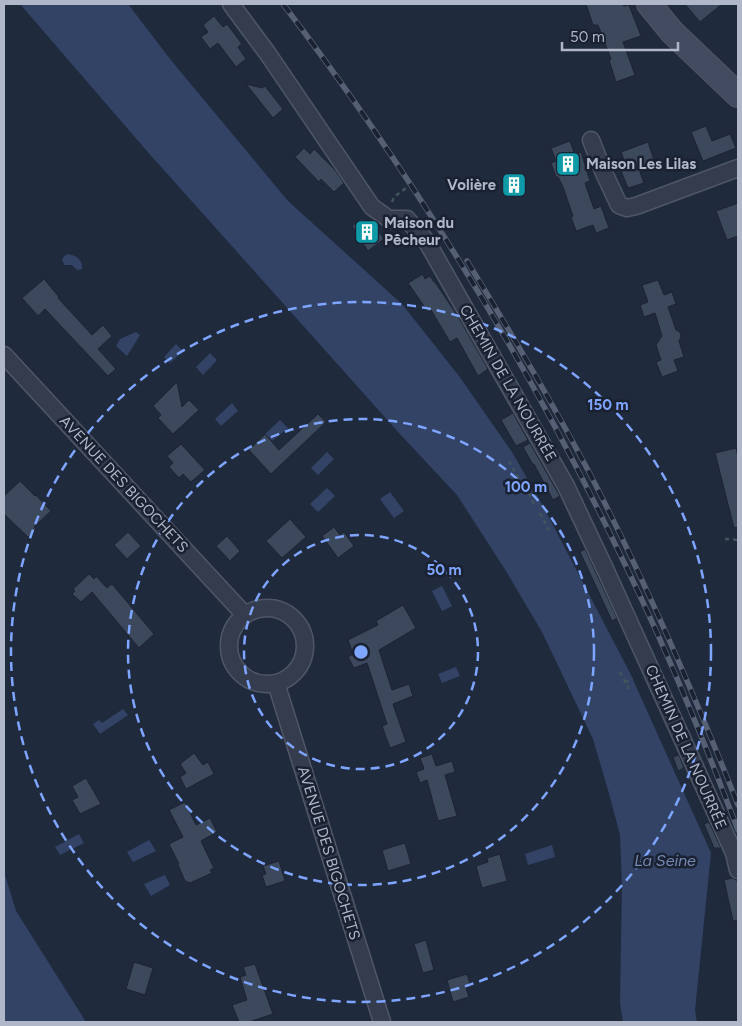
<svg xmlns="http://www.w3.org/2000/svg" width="742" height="1026" font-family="Figtree,sans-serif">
  <rect width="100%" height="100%" fill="#202a3d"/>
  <path fill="#324366" d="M 20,4 L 128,4 L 170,59 L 288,201 L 402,304 L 459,376 L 512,452 L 543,506 L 630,673 L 711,853 L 695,1010 L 697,1022 L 623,1022 L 620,1003 L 622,884 L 620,835 L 608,790 L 593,739 L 542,632 L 506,571 L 457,495 L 399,433 L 146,150 Z
    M 67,254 C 75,255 83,259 82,269 L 77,270 L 72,265 L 64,265 L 62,259 Z
    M 136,332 L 140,335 L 127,356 L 116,346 L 120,339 Z
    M 176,344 L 183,351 L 170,363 L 164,357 Z
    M 210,353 L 217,360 L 203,375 L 196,367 Z
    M 232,403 L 238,411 L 221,426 L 215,419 Z
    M 280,420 L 288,428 L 272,441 L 265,434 Z
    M 327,452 L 334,459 L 318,475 L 311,468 Z
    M 327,488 L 335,496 L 318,512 L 310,504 Z
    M 390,492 L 404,511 L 394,518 L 380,499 Z
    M 442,586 L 452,606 L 442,611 L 432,591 Z
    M 456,667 L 460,676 L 442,683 L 438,674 Z
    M 123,709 L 128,715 L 100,734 L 93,724 L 99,720 L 102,723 Z
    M 79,834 L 84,843 L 60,855 L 55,847 Z
    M 149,840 L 156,851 L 133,862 L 127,852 Z
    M 552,845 L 555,857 L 528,865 L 525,854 Z
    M 4,872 L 16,911 L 86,1022 L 4,1022 Z
    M 165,875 L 170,885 L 151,896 L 144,884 Z"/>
  <path fill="#3c485c" stroke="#1c2333" d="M 586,4 L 622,4 L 624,6 L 629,5 L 641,36 L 623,42 L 635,75 L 616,82 L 609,60 L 611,59 L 598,25 L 593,25 Z
    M 685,4 L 722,4 L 700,22 Z
    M 214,16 L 223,27 L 227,24 L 242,44 L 238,47 L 246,59 L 236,67 L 218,43 L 210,49 L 201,37 L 208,32 L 203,25 Z
    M 246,84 L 262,88 L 265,86 L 283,109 L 273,118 Z
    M 706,126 L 712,141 L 730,134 L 736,148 L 703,161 L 691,132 Z
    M 570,141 L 575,155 L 581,152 L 590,181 L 585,183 L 594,209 L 601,206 L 609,228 L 596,233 L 593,225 L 576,231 L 571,217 L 573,216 L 563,187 L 558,177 L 556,177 L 551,163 L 556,161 L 551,148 Z
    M 648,142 L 656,166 L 640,172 L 644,183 L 628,188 L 621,171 L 627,168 L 621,152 Z
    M 304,148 L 310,154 L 314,149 L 335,170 L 344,183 L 334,192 L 321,179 L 319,182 L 295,157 Z
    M 738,203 L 738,236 L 727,240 L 716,211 Z
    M 362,218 L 370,228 L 372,226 L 375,229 L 376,228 L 384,239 L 368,251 L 352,226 Z
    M 423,274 L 425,279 L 430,276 L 434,282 L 435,282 L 459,318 L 488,369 L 478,376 L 457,338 L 450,342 L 431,310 L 428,312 L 408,283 Z
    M 44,279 L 59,297 L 58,298 L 92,335 L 103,325 L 112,336 L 98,349 L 116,369 L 108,376 L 45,309 L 38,316 L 22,298 Z
    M 658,280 L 664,295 L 672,292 L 676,304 L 668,307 L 676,330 L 680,332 L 681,337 L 679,341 L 684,357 L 674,360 L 678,371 L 662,377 L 656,362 L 661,360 L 656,345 L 662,336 L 655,313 L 644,317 L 640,305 L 648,302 L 642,285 Z
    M 177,382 L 182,407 L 189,400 L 199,410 L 173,434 L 158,418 L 161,415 L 153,406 Z
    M 513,413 L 528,440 L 516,446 L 501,420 Z
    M 318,414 L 326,422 L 271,474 L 249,450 L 265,434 L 279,450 Z
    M 530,443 L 560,496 L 553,500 L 534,464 L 533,465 L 523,447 Z
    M 181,444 L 205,470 L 191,482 L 183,474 L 179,478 L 169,467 L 173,463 L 167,456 Z
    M 736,448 L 738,457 L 738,527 L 734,528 L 715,453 Z
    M 20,481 L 35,496 L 36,495 L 51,511 L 34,527 L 36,529 L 28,537 L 4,514 L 4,496 Z
    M 290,519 L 306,537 L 282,558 L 266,541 Z
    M 334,527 L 340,535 L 344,532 L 354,546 L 338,558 L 322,536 Z
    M 128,532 L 141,546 L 127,559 L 114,545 Z
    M 227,536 L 240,551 L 230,561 L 216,546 Z
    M 585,549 L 617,618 L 612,621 L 580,552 Z
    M 89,574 L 94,579 L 96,576 L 107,588 L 112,584 L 154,634 L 139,648 L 92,592 L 81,602 L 72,594 L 75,591 L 73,589 Z
    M 403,605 L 416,628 L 379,650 L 392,690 L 409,684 L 413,696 L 393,704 L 406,742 L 390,748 L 382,726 L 387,724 L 367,663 L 354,668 L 348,657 L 353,654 L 348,640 L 378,625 L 376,621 Z
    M 194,753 L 203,765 L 208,762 L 214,774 L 186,789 L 180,777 L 186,773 L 180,764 Z
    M 432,754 L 436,766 L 452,761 L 455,772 L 445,775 L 457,816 L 438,821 L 427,780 L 420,783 L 416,772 L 424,769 L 420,758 Z
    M 679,755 L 684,768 L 678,771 L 673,757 Z
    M 86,778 L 101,804 L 80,814 L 72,800 L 78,797 L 72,786 Z
    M 185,802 L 196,825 L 210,818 L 217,832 L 201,841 L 214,868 L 210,870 L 212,873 L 190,883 L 185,881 L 178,865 L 179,864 L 169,844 L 183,837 L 169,810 Z
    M 709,822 L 721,848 L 714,848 L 704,824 Z
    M 405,843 L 411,864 L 388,871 L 382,850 Z
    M 500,854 L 507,881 L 482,888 L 476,866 L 488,862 L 487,858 Z
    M 279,861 L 285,881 L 266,887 L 262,875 L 266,874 L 263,866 Z
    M 732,878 L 737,880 L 738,886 L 738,920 L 733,921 L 724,880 Z
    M 426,940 L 434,970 L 423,973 L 414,944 Z
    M 134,962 L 153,968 L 145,995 L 126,989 Z
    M 255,964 L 273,1014 L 249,1022 L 239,1022 L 232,1005 L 247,1000 L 240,977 L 246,975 L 243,967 Z
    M 467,974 L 471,987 L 466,988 L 469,997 L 453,1002 L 447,980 Z"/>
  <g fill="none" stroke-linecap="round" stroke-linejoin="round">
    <defs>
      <path id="street" d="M 231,4 L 268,54 L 372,207 L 389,219 L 407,219 L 427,242 L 566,486 L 606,571 L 734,853 L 738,870
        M 591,140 L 604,173 L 619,205 L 627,208 L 636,206 L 738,168
        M 4,355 L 244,614
        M229 646a38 38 0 1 1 76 0a38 38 0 1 1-76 0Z
        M 276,683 L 382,1022"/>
      <path id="secondary" d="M 649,4 L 672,32 L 738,95"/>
    </defs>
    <use href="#street" stroke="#4f5767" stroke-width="19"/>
    <use href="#secondary" stroke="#4f5767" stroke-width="26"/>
    <path stroke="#40555b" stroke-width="2.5" stroke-dasharray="4 4" stroke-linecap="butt" d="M 392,202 L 394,197 L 406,188
      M 509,461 L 519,479
      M 525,486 L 535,506
      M 540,513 L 549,530
      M 725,539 L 738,540
      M 620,672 L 629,689
      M 625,682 L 633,679"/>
    <use href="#street" stroke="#343c4d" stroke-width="16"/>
    <use href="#secondary" stroke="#424b60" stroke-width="24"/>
    <defs>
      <path id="rail" d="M 283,4 C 412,174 525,358 618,550 C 663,641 702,735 738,830
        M 467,261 C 510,331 552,402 590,474 C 645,581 694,693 738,805"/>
    </defs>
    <use href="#rail" stroke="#566074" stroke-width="5.5"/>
    <use href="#rail" stroke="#1a2131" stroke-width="4" stroke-dasharray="11" stroke-linecap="butt"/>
  </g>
  <g fill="none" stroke="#7ea5ff" stroke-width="2.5" stroke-dasharray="9 6">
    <circle cx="361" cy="652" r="117"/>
    <circle cx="361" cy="652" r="233"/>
    <circle cx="361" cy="652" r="350"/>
  </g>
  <defs>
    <symbol id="building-square" viewBox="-11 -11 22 22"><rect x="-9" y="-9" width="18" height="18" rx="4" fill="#0f9aa8" stroke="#1a2131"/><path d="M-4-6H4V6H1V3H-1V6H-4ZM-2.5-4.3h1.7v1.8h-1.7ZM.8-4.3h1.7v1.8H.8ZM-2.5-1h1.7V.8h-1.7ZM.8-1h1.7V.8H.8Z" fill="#fff"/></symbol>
  </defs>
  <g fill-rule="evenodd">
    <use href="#building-square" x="554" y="150" width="28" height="28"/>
    <use href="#building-square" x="500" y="171" width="28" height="28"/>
    <use href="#building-square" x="353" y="218" width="28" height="28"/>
  </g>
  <g text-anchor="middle" stroke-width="5" stroke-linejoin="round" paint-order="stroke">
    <g font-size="15" font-weight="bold" fill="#afb7c8" stroke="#1a2131" text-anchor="start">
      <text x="586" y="169">Maison Les Lilas</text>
      <text x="496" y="190" text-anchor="end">Volière</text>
      <text x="384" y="228">Maison du<tspan x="384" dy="17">Pêcheur</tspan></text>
    </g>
    <g font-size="15" fill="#afb7c8" stroke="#1a2131">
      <text transform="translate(508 383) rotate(60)" y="5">CHEMIN DE LA NOURRÉE</text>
      <text transform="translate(124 484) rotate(47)" y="5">AVENUE DES BIGOCHETS</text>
      <text transform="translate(686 747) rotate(66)" y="5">CHEMIN DE LA NOURRÉE</text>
      <text transform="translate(329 853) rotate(73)" y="5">AVENUE DES BIGOCHETS</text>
    </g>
    <g font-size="16" font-style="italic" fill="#748ab3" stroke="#1a2131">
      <text x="665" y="866">La Seine</text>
    </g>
  </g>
  <circle cx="361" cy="652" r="8" fill="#7ea5ff" stroke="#1a2131" stroke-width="2.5"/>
  <g font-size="15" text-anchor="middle" font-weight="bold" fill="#7ea5ff" stroke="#1a2131" stroke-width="5" stroke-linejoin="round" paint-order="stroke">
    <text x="608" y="410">150 m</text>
    <text x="526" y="492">100 m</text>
    <text x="444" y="575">50 m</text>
  </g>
  <rect width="742" height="1026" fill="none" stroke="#afb7c8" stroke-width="10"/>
  <path d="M562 42v8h116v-8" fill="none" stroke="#afb7c8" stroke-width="2.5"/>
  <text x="570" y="42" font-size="15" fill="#afb7c8" stroke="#1a2131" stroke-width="4" paint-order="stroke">50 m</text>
</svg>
